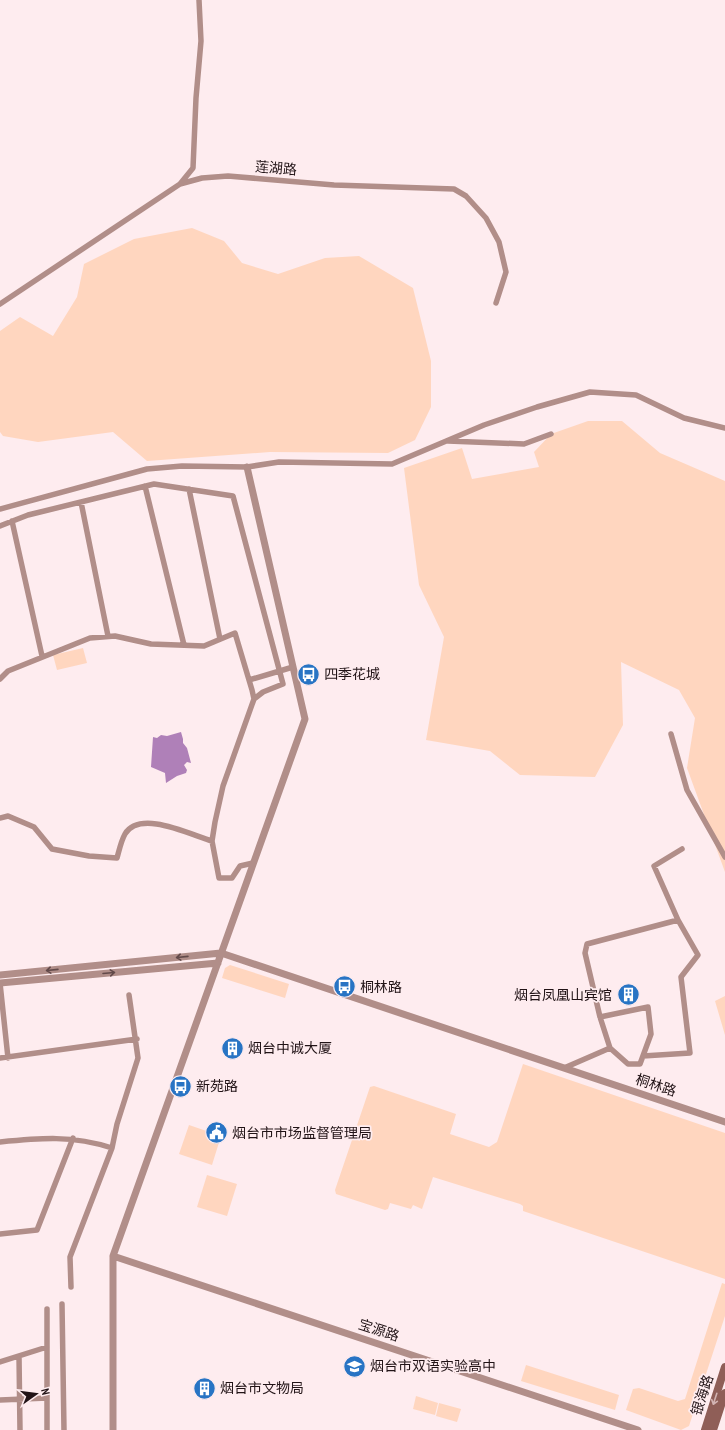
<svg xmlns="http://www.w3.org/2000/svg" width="725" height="1430" font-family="'PT Sans Narrow','Noto Sans SC',sans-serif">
  <rect width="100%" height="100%" fill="#feecef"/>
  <path fill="#ffd6bf" d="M 192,228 L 224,241 L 242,263 L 278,274 L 325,258 L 359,256 L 413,288 L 431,361 L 431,407 L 415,440 L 388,453 L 270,452 L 147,461 L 113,432 L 38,442 L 3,436 L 0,432 L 0,331 L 20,317 L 53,336 L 77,297 L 84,264 L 134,239 Z
    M 588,421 L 622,421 L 660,453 L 725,481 L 725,872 L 687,768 L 695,718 L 679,690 L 621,662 L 623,725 L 595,777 L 520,775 L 490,751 L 426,740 L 444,637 L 419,585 L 404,468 L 462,448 L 472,479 L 539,467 L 534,452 L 551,434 Z
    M 83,648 L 87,663 L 57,670 L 53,655 Z
    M 230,965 L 289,984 L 285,998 L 222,978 L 225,968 Z
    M 725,996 L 725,1035 L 715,1001 Z
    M 523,1064 L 725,1133 L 725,1279 L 523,1211 L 523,1206 L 520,1204 L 433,1177 L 422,1209 L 413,1205 L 411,1209 L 390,1203 L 388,1209 L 385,1210 L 336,1194 L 335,1190 L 370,1087 L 374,1086 L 456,1114 L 450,1134 L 489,1147 L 497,1142 Z
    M 189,1125 L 221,1136 L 212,1165 L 179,1154 Z
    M 207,1175 L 237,1184 L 227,1216 L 197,1207 Z
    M 722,1283 L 725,1284 L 725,1316 L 689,1426 L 681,1430 L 626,1410 L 633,1389 L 639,1388 L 678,1401 L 685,1399 Z
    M 526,1365 L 619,1395 L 615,1410 L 521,1381 Z
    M 416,1396 L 438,1403 L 435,1415 L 413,1409 Z
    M 439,1403 L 461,1409 L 457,1422 L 436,1416 Z"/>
  <path fill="#af80b8" d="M 181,732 L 183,739 L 183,743 L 187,748 L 191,763 L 187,762 L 184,765 L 187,770 L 186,773 L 177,776 L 166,783 L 165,773 L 151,767 L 153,737 L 157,738 L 161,735 L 167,736 Z"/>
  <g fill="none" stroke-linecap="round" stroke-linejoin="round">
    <path stroke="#b18e89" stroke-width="5.5" d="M 180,184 L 193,168 L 196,98 L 201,41 L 199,0
      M 0,304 L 180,184 L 202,178 L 228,176 L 334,185 L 454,189 L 466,196 L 486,218 L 499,242 L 506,272 L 496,303
      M 448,441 L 524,444 L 551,434
      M 145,486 L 184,645
      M 189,489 L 220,639
      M 81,502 L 108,636
      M 0,509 L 147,469 L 182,466 L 247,467 L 279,462 L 392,464 L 484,425 L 537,407 L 590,392 L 636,395 L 684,418 L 725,428
      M 12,521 L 42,656
      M 0,526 L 28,515 L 154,484 L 233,496 L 283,684 L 263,692 L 254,699
      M 0,679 L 8,671 L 90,638 L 115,636 L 151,644 L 204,646 L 235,633 L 252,690 L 254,699 L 223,786 L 215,822 L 212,841 L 219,878 L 232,878 L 240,866 L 253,863
      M 249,680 L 293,667
      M 671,734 L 687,790 L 725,857
      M 0,818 L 8,816 L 34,827 L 52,849 L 89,856 L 117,858 C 119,851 121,841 125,834 C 140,809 191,835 212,841
      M 0,983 L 8,1058
      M 600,1017 L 610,1048
      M 643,1056 L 690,1053 L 681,977 L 698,955 L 678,920
      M 0,1058 L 137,1039
      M 564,1068 L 610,1048 L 628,1064 L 640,1064 L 651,1034 L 648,1007 L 600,1017 L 585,953 L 587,944 L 678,920 L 654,866 L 682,849
      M 0,1142 C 41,1138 72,1135 112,1148
      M 0,1234 L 37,1230 L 73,1138
      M 71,1287 L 70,1257 L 112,1148 L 117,1124 L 138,1058 L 129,995
      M 62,1304 L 64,1430
      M 47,1309 L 47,1430
      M 19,1356 L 20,1430
      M 0,1362 L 47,1347
      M 0,1400 L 47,1398"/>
    <path stroke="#b18e89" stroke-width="7" d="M 0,975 L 221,953 L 725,1122
      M 0,983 L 218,963
      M 113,1256 L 638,1430
      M 113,1430 L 113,1256 L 305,719 L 247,467"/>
    <path stroke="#8f5e57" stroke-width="8" d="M 705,1430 L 725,1367
      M 713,1430 L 725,1393"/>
  </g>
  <defs><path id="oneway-shaft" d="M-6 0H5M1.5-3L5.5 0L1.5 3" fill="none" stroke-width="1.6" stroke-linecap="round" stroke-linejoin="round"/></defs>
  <g stroke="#624a4a">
    <use href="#oneway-shaft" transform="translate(182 957) rotate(174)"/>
    <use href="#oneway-shaft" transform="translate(52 970) rotate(174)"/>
    <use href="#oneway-shaft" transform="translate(109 973) rotate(-5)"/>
  </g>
  <use stroke="#d2b3b2" href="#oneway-shaft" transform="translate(715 1399) rotate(108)"/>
  <defs>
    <symbol id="bus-disc" viewBox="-11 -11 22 22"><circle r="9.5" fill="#2874c4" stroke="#feecef"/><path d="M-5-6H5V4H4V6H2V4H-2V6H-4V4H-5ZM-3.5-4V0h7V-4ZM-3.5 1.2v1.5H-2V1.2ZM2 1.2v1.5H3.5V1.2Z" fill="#fff"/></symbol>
    <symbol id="building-disc" viewBox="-11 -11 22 22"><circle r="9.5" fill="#2874c4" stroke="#feecef"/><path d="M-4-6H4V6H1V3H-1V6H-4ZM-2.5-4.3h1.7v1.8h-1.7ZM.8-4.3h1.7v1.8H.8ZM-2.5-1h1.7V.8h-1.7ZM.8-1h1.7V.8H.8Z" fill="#fff"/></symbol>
    <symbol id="civic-disc" viewBox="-11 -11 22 22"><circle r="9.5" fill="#2874c4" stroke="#feecef"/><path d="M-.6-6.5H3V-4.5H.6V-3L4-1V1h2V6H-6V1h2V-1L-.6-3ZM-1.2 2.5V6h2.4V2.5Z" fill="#fff"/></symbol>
    <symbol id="school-disc" viewBox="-11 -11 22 22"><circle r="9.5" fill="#2874c4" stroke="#feecef"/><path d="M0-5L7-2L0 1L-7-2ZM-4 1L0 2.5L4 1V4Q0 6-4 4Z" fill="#fff"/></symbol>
  </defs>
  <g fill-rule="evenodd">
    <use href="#bus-disc" x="296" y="662" width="25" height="25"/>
    <use href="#bus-disc" x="332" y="974" width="25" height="25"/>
    <use href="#building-disc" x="616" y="982" width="25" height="25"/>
    <use href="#building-disc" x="220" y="1036" width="25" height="25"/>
    <use href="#bus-disc" x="168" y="1074" width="25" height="25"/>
    <use href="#civic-disc" x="204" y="1120" width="25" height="25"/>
    <use href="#school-disc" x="342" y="1354" width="25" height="25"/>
    <use href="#building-disc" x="192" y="1376" width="25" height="25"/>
  </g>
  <g text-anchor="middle" stroke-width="3.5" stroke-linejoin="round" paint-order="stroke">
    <g font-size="14" fill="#211316" stroke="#feecef">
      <text transform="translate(276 168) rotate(5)" y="5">莲湖路</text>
      <text transform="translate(656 1085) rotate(18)" y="5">桐林路</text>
      <text transform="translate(379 1330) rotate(18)" y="5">宝源路</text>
      <text transform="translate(702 1395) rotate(-72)" y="5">银海路</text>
    </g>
    <g font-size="14" fill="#211316" stroke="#feecef" text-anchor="start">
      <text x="324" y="679">四季花城</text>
      <text x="360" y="992">桐林路</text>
      <text x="612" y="1000" text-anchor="end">烟台凤凰山宾馆</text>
      <text x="248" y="1053">烟台中诚大厦</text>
      <text x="196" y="1091">新苑路</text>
      <text x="232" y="1138">烟台市市场监督管理局</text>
      <text x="370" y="1371">烟台市双语实验高中</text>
      <text x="220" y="1393">烟台市文物局</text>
    </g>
  </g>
  <g transform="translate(36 1394) rotate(76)" stroke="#feecef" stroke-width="3" paint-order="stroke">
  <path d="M0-3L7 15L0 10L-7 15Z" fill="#211316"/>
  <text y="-6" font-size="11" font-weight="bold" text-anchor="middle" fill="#211316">N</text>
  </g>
</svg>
